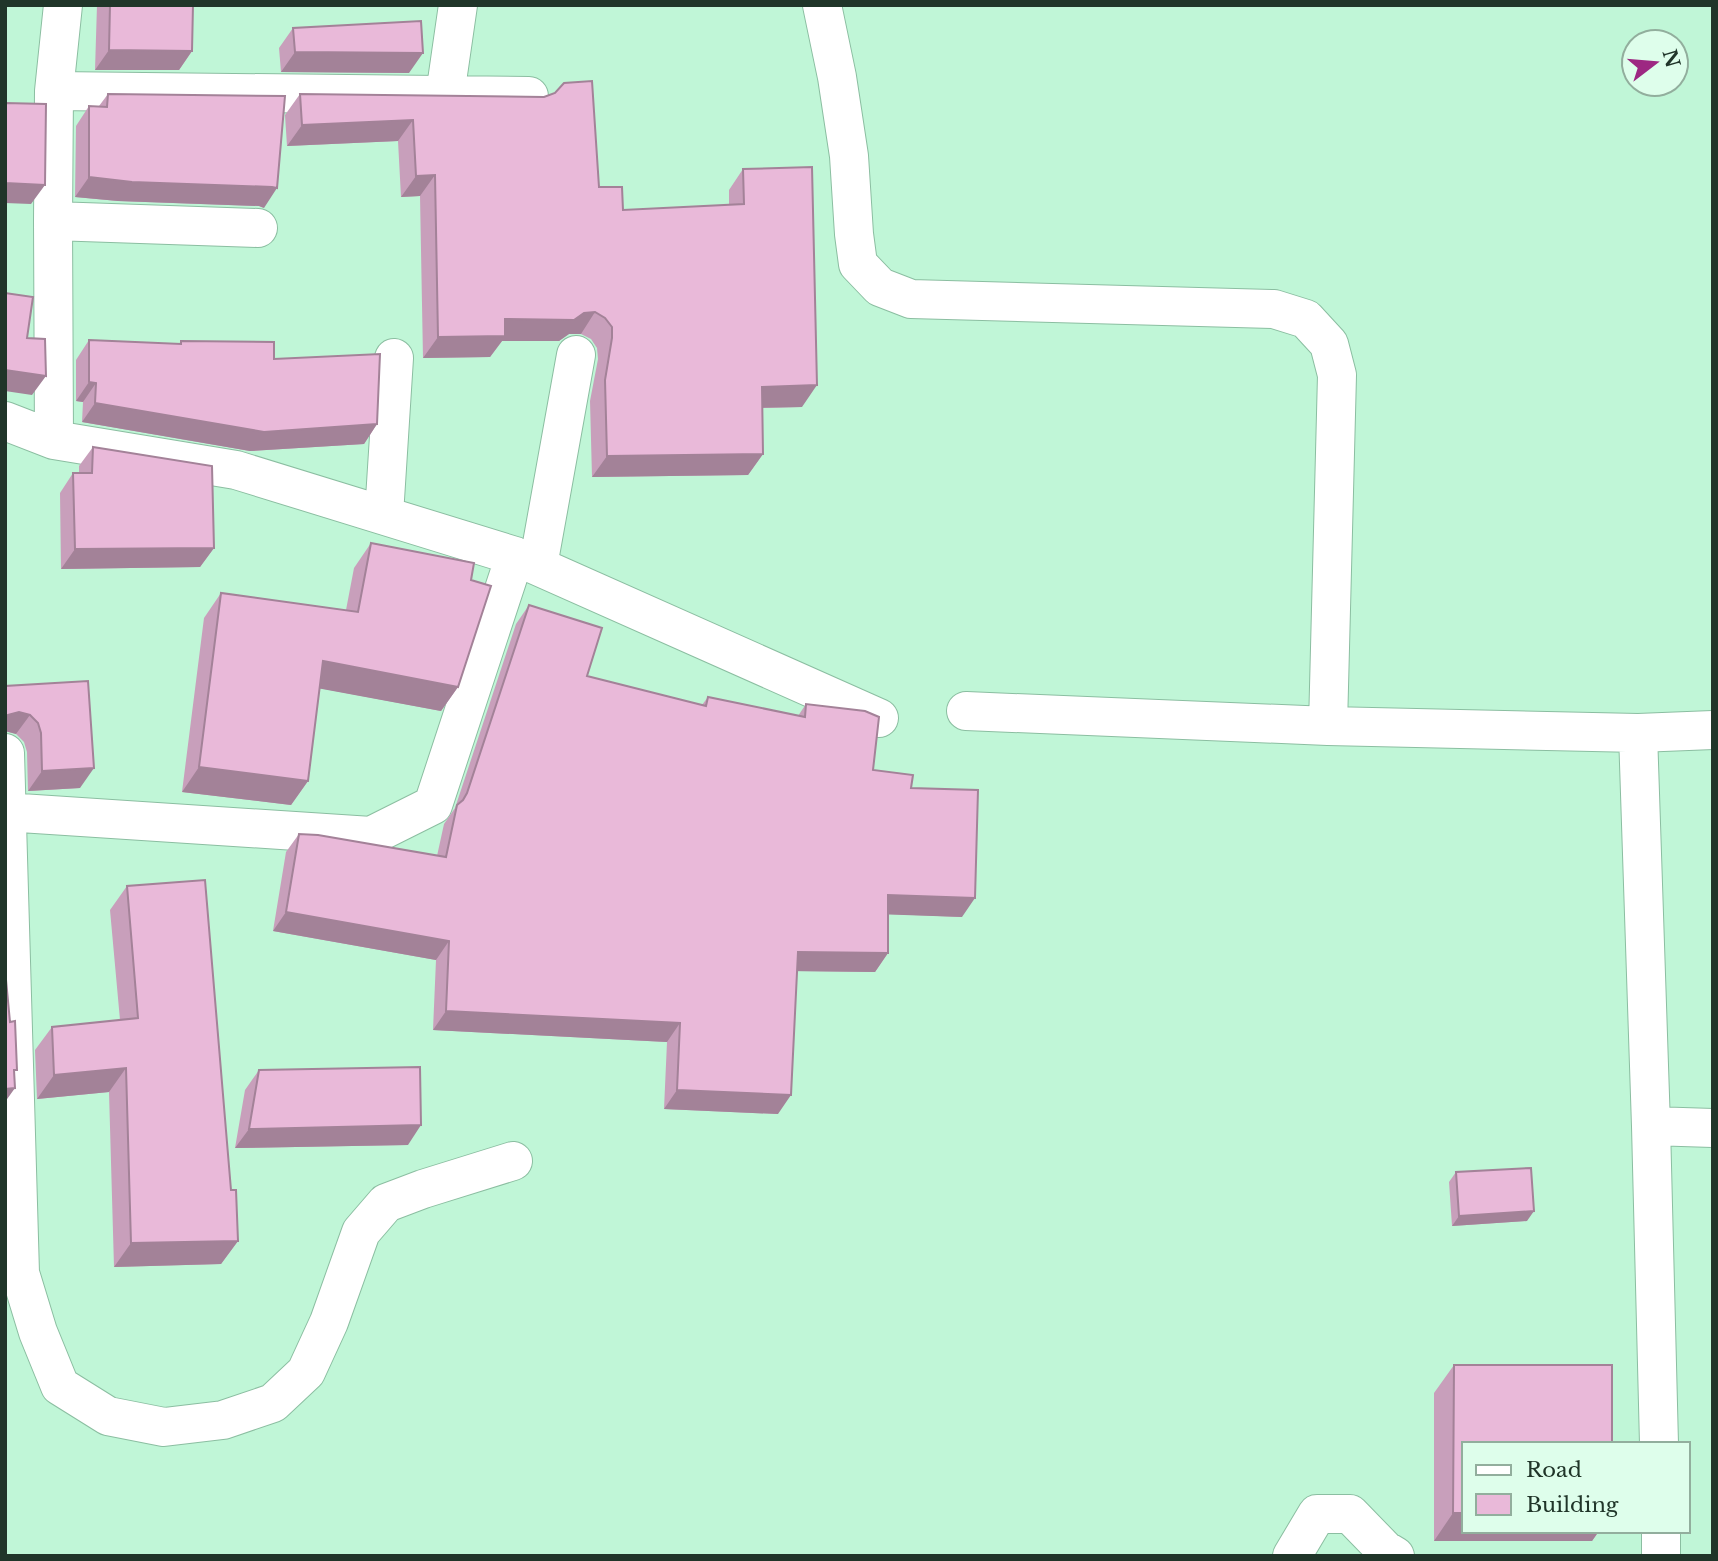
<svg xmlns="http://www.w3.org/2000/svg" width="1718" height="1561" font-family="'Libre Baskerville',serif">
  <rect width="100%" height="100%" fill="#c0f6d7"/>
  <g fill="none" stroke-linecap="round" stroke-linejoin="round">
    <defs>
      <path id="minor" d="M 822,5 L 837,77 L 849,156 L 854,234 L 858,264 L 880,287 L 911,299 L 1274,309 L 1306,319 L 1329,344 L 1337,375 L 1328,726
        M 54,91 L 529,96
        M 445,95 L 458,5
        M 53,221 L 258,228
        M 5,421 L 54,440 L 236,470 L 515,556 L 879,718
        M 54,440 L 53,221 L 54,91 L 63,5
        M 384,515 L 394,358
        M 538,566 L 576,355
        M 966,711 L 1328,726 L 1638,733 L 1713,730
        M 1638,733 L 1651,1126 L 1659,1444
        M 5,753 L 20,1273 L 38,1332 L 60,1386 L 108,1416 L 164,1427 L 223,1420 L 273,1403 L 306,1372 L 329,1322 L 361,1232 L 386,1203 L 423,1189 L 513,1161
        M 5,812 L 371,836 L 433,805 L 515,556
        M 1651,1126 L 1713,1128
        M 1661,1531 L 1661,1556
        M 1292,1556 L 1317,1514 L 1350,1514 L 1385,1550 L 1395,1556"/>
    </defs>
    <use href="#minor" stroke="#8bbea1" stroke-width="40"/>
    <use href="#minor" stroke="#fff" stroke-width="38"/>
  </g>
  <path fill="#c89fbb" d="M 97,5 L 193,5 L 192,51 L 179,70 L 95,70 Z
    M 293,28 L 409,73 L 281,72 L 279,48 Z
    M 108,94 L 264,208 L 259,206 L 118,201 L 75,197 L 76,126 L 89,106 L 99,106 Z
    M 300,94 L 544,97 L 599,187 L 623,210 L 729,205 L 729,190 L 743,169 L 802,407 L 763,408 L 763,454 L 748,475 L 592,477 L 590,401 L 598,359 L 597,348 L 591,339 L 581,334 L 569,334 L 559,341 L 502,341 L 490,357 L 423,358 L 420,196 L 401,197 L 398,141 L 287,146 L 285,115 Z
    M 89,340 L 179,344 L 181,341 L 274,359 L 377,424 L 364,444 L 250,451 L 82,422 L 83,402 L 76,401 L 76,360 Z
    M 93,447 L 214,548 L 200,567 L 61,569 L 60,493 L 73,473 L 79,473 L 79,466 Z
    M 371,543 L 471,580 L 458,687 L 441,711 L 319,688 L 308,781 L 291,805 L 182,792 L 204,618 L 221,593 L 346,610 L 354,568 Z
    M 529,605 L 587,676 L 702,705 L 708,697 L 798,716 L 806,704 L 873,770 L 911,788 L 962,917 L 888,914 L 888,953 L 875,972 L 797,971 L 778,1114 L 664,1109 L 667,1042 L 433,1030 L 436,960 L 273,931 L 286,852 L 299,834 L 437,856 L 444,824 L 455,808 L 516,624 Z
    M 88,681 L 80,788 L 28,791 L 27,752 L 24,742 L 16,734 L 5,731 L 5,686 Z
    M 127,886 L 231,1190 L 238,1241 L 221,1264 L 114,1267 L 109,1092 L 37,1099 L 35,1050 L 52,1027 L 120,1020 L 110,910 Z
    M 259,1070 L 408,1145 L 235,1148 L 245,1090 Z
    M 1456,1172 L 1527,1221 L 1452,1226 L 1449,1182 Z
    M 1454,1365 L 1464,1531 L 1599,1531 L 1592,1541 L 1434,1541 L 1434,1393 Z"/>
  <path fill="#a38298" d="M 109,50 L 192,51 L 179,70 L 95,70 Z
    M 295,52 L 423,53 L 409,73 L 281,72 Z
    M 413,120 L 398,141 L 287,146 L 302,125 Z
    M 435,175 L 420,196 L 401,197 L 416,176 Z
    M 89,177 L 272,187 L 277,188 L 264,208 L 259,206 L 118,201 L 75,197 Z
    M 5,183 L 45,185 L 31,204 L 5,203 Z
    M 595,312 L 581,334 L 569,334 L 559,341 L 502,341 L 490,357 L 423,358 L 438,337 L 505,319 Z
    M 5,370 L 46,376 L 32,395 L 5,391 Z
    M 89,382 L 96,383 L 83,402 L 76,401 Z
    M 817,385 L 802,407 L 747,408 L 762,387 Z
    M 95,403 L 377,424 L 364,444 L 250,451 L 82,422 Z
    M 763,454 L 748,475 L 592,477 L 607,456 Z
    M 214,548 L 200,567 L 61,569 L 75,549 Z
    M 323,661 L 458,687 L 441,711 L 306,686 Z
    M 19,712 L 30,715 L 16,734 L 5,731 L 5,717 L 8,715 Z
    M 199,767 L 308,781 L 291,805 L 182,792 Z
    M 94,768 L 80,788 L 28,791 L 42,771 Z
    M 888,895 L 975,898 L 962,917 L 875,914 Z
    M 286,912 L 449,941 L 436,960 L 273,931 Z
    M 798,952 L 888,953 L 875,972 L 785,971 Z
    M 446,1011 L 680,1023 L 667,1042 L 433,1030 Z
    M 126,1068 L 109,1092 L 37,1099 L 54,1075 Z
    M 15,1088 L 5,1102 L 5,1089 Z
    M 677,1090 L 791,1095 L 778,1114 L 664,1109 Z
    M 421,1125 L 408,1145 L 235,1148 L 249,1129 Z
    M 1534,1211 L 1527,1221 L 1452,1226 L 1459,1216 Z
    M 238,1241 L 221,1264 L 114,1267 L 131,1243 Z
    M 1453,1513 L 1464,1513 L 1464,1531 L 1599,1531 L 1592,1541 L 1434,1541 Z"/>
  <path fill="#e9b9d9" stroke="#a38298" stroke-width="2" d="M 110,5 L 193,5 L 192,51 L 109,50 Z
    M 421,21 L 423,53 L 295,52 L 293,28 Z
    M 592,81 L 599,187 L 622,187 L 623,210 L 744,204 L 743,169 L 812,167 L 817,385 L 762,387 L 763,454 L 607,456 L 605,380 L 612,338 L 612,327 L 605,318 L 595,312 L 584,313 L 574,320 L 505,319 L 505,336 L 438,337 L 435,175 L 416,176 L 413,120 L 302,125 L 300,94 L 544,97 L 555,93 L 564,83 Z
    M 108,94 L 285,96 L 277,188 L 272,187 L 132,182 L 89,177 L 89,106 L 107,107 Z
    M 5,103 L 46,104 L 45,185 L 5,183 Z
    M 5,293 L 33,297 L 27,338 L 45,339 L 46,376 L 5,370 Z
    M 89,340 L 181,344 L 181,341 L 274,342 L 274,359 L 380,354 L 377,424 L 264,432 L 95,403 L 96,383 L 89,382 Z
    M 93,447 L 212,466 L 214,548 L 75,549 L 73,473 L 92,473 Z
    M 371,543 L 474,563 L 471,580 L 491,586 L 458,687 L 323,661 L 308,781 L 199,767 L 221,593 L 358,612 Z
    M 529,605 L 602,628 L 587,676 L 706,706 L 708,697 L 805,717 L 806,704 L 865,711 L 879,717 L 873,770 L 913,775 L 911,788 L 978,790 L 975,898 L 888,895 L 888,953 L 798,952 L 791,1095 L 677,1090 L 680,1023 L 446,1011 L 449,941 L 286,912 L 299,834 L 318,835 L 446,857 L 457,805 L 463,800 L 467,793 Z
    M 88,681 L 94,768 L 42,771 L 41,733 L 38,723 L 30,715 L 19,712 L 8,715 L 5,717 L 5,686 Z
    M 205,880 L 231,1190 L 236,1190 L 238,1241 L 131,1243 L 126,1068 L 54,1075 L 52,1027 L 138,1018 L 127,886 Z
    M 5,969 L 10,1022 L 15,1021 L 17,1070 L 14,1070 L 15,1088 L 5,1089 Z
    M 420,1067 L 421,1125 L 249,1129 L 259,1070 Z
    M 1531,1168 L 1534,1211 L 1459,1216 L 1456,1172 Z
    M 1454,1365 L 1612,1365 L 1612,1444 L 1464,1444 L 1464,1513 L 1453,1513 Z"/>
  <rect width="1718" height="1561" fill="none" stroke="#203529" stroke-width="14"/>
  <rect x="1462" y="1442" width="228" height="91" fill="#defeeb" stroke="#92ae9d" stroke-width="2"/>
  <rect x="1476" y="1465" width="35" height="10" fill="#ffffff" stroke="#92ae9d" stroke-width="2"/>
  <text x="1526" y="1477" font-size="21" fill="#203529">Road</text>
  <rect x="1476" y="1494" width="35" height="21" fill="#e9b9d9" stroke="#92ae9d" stroke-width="2"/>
  <text x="1526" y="1512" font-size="21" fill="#203529">Building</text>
  <g transform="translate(1655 63) rotate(74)"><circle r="33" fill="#defeeb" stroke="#92ae9d" stroke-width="2"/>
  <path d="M0-5L12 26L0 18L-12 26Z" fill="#9d2882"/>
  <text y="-10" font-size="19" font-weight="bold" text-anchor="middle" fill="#203529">N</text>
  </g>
</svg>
